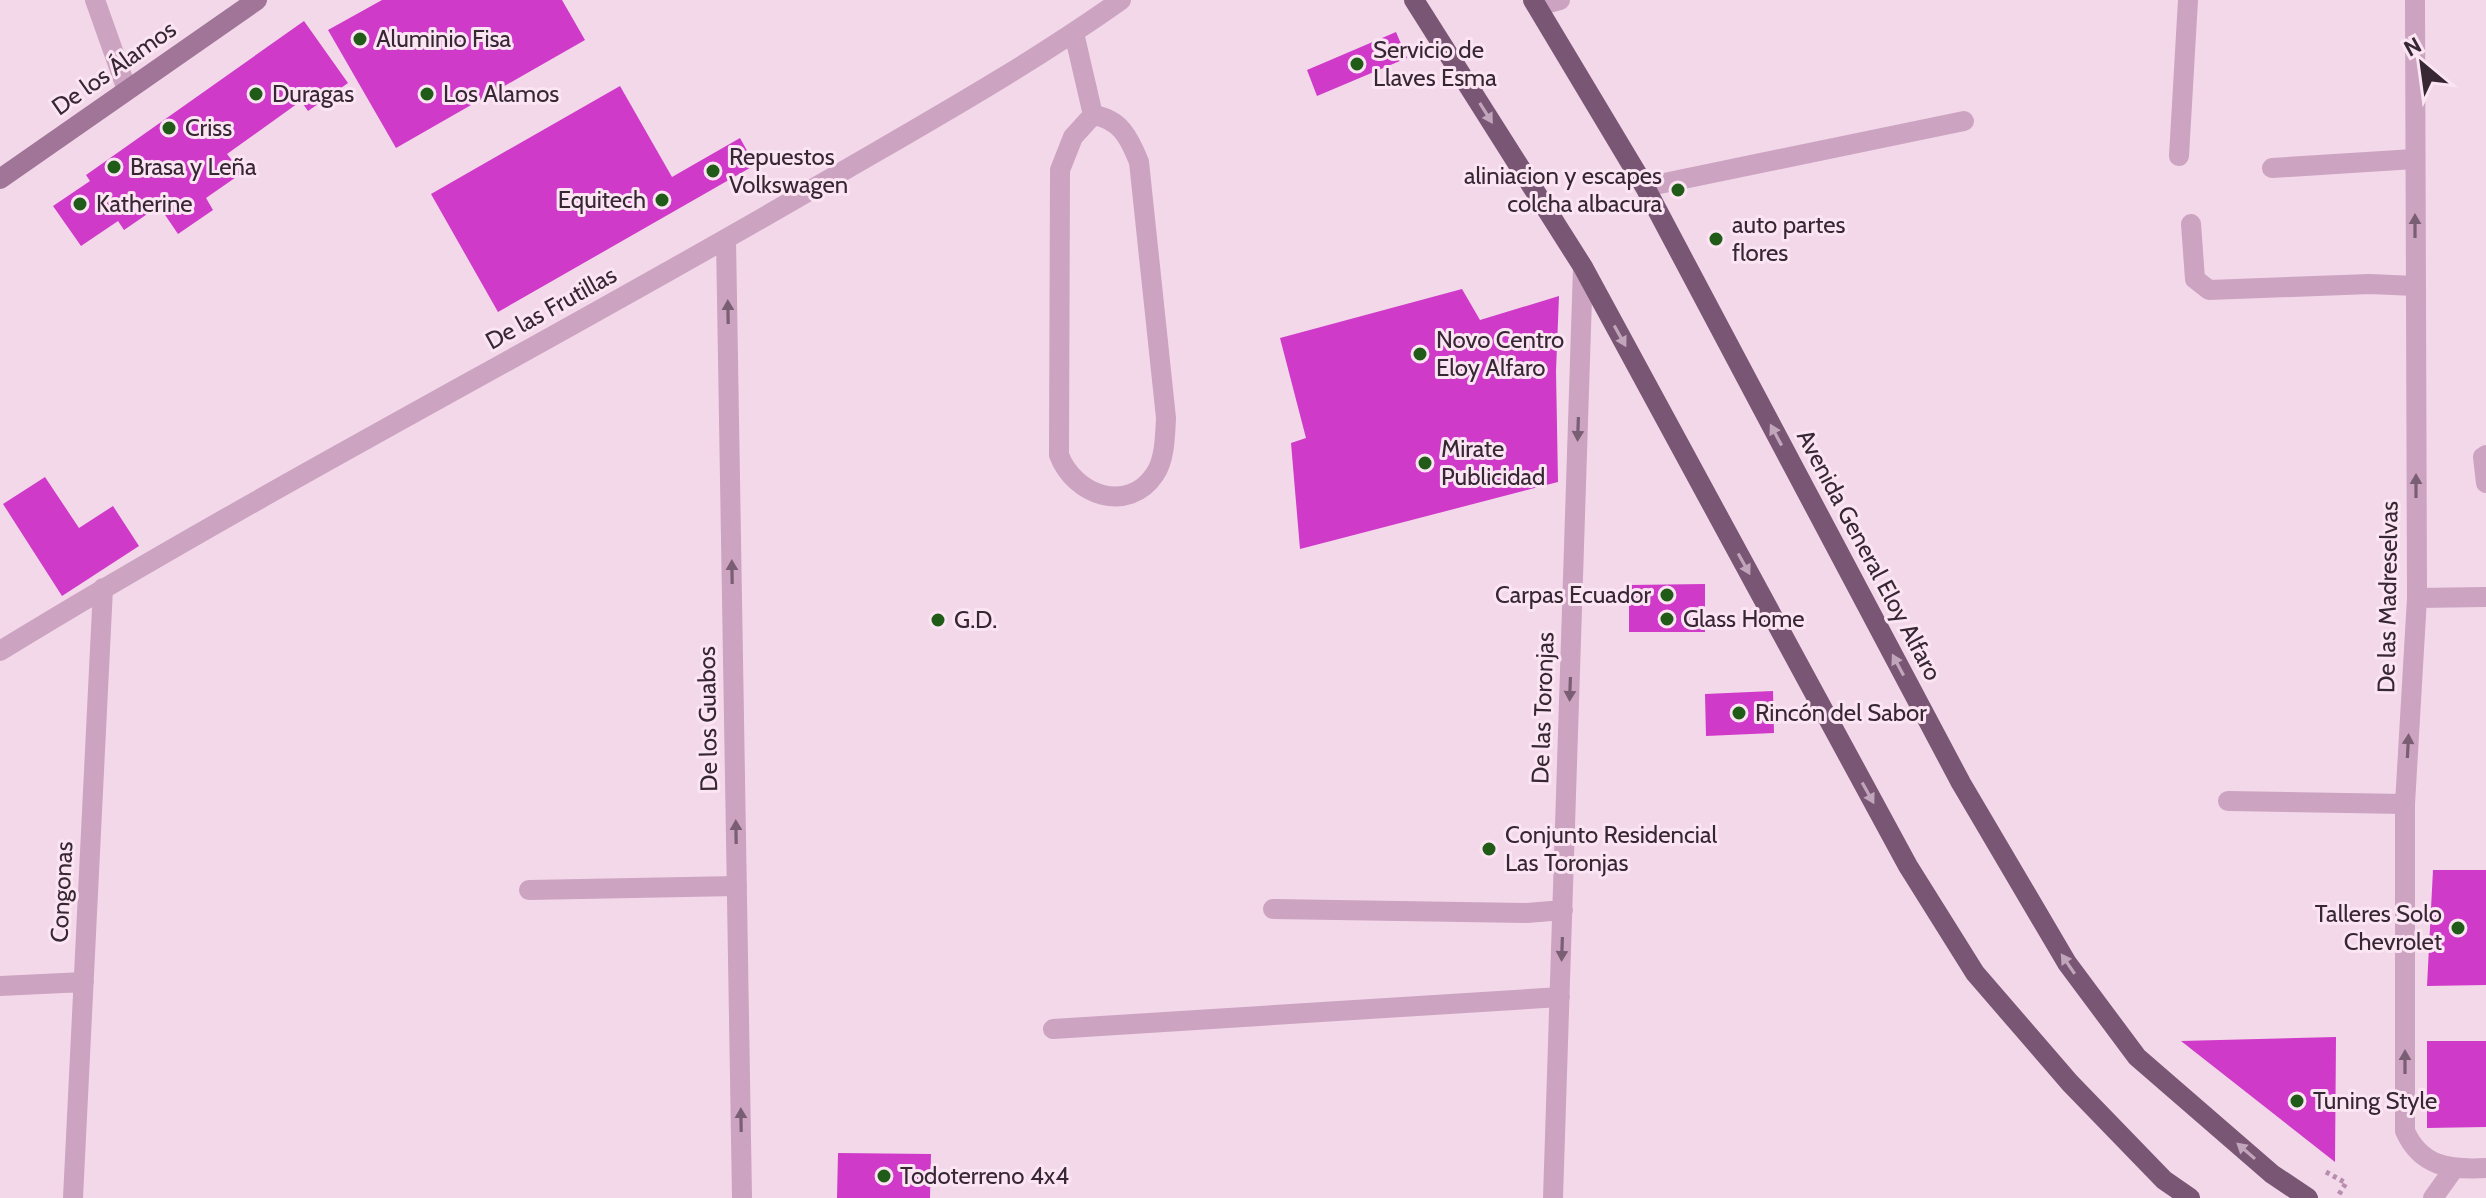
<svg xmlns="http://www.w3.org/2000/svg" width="2486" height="1198" font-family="Cabin,sans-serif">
  <rect width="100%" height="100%" fill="#f3d8ea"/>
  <path fill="#cf3ac8" d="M 382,0 L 562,0 L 585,40 L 396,148 L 328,30 Z
    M 304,21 L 348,83 L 308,111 L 301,101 L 227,154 L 242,173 L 206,198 L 213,210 L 178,234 L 159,206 L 124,230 L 118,221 L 81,246 L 53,206 L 90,181 L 86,175 Z
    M 1396,32 L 1407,58 L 1317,96 L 1307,70 Z
    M 620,86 L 672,177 L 740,138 L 755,165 L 498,312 L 431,194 Z
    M 1462,289 L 1480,320 L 1559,296 L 1556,371 L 1558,482 L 1300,549 L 1291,443 L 1306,438 L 1280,338 Z
    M 45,477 L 79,528 L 113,506 L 139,546 L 62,596 L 3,504 Z
    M 1705,584 L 1705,632 L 1629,632 L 1629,585 Z
    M 1773,691 L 1774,733 L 1706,736 L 1705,694 Z
    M 2433,870 L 2486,870 L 2486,985 L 2427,986 Z
    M 2336,1037 L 2335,1162 L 2181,1041 Z
    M 2427,1041 L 2486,1041 L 2486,1127 L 2427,1128 Z
    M 838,1153 L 931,1154 L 930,1198 L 837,1198 Z"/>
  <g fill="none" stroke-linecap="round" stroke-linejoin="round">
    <path stroke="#b88dae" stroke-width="5" stroke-dasharray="4 4" stroke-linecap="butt" d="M 2326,1172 L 2346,1183 L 2338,1196"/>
    <path stroke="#cca3c1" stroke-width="20" d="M 2179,156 L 2188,0
      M 2272,168 L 2414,159
      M 2191,224 L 2195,279 L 2209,290 L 2370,284 L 2415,286
      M 2486,455 L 2483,457 L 2486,483
      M 2228,801 L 2405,804"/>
    <path stroke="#cca3c1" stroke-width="20" d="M 95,0 L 127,90
      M 2415,0 L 2417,598 L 2405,804 L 2405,1131 C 2421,1167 2450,1170 2486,1168
      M 1537,6 L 1560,0
      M 1074,33 L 1093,115
      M 1093,115 C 1120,119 1129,137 1139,162 L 1166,418 C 1165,436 1165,459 1155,474 C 1128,515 1074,495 1059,455 L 1060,170 L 1073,137 Z
      M 1645,187 L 1964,121
      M 726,239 L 742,1198
      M 2417,598 L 2486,597
      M 0,651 C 268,487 549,343 821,184 C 922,125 1025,68 1121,0
      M 529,890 L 737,886
      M 1273,909 L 1527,913 L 1563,910
      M 0,986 L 84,982
      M 1053,1029 L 1560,997
      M 73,1198 L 103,588
      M 1553,1198 L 1583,267
      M 2433,1198 L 2453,1170"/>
    <path stroke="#a07598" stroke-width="20" d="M 0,179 L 257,0"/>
    <path stroke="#7a5675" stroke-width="20" d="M 1414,0 L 1583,267 L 1908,866 L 1975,973 L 2070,1083 L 2164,1180 L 2190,1198
      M 1533,0 L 1645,187 L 1961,783 L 2067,963 L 2137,1057 L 2272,1174 L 2308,1198"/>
  </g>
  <defs><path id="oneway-solid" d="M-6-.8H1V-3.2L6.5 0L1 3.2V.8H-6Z" transform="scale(2)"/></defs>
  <g fill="#c1a5ba">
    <use href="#oneway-solid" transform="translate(1486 113) rotate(58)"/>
    <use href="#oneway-solid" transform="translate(1620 336) rotate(61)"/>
    <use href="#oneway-solid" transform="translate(1776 435) rotate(-118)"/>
    <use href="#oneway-solid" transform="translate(1744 564) rotate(61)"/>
    <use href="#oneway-solid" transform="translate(1898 665) rotate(-118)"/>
    <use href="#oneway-solid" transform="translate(1868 793) rotate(61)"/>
    <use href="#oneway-solid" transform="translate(2068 964) rotate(-124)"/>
    <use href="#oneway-solid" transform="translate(2246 1151) rotate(-139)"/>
  </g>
  <g fill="#7a5e73">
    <use href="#oneway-solid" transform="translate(2415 226) rotate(-90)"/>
    <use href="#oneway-solid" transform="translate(728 312) rotate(-91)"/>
    <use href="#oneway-solid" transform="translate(1578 429) rotate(92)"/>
    <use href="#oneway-solid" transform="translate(2416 486) rotate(-90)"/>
    <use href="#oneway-solid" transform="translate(732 572) rotate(-91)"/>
    <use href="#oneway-solid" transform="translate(1570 689) rotate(92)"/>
    <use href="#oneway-solid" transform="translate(2408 746) rotate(-87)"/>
    <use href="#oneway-solid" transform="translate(736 832) rotate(-91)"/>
    <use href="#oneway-solid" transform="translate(1562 949) rotate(92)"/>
    <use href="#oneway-solid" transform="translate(2405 1062) rotate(-90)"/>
    <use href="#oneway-solid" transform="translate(741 1120) rotate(-91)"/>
  </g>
  <g fill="#215b18" stroke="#fbe5f3" stroke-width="3">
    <circle cx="360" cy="39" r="8"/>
    <circle cx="1357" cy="64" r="8"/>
    <circle cx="256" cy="94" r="8"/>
    <circle cx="427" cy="94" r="8"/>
    <circle cx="169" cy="128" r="8"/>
    <circle cx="114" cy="167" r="8"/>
    <circle cx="713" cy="171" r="8"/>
    <circle cx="1678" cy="190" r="8"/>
    <circle cx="662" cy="200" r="8"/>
    <circle cx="80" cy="204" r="8"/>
    <circle cx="1716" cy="239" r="8"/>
    <circle cx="1420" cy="354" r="8"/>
    <circle cx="1425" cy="463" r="8"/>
    <circle cx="1667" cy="595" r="8"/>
    <circle cx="1667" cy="619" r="8"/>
    <circle cx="938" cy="620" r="8"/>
    <circle cx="1739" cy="713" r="8"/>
    <circle cx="1489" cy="849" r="8"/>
    <circle cx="2458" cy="928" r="8"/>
    <circle cx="2297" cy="1101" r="8"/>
    <circle cx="884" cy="1176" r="8"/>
  </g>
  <g text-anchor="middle" stroke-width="6" stroke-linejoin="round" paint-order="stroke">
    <g font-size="24" fill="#372634" stroke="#fbe5f3" text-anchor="start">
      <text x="376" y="47">Aluminio Fisa</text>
      <text x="1373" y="58">Servicio de<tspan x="1373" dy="28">Llaves Esma</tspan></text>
      <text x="272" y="102">Duragas</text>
      <text x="443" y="102">Los Alamos</text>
      <text x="185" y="136">Criss</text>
      <text x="729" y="165">Repuestos<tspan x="729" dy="28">Volkswagen</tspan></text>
      <text x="130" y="175">Brasa y Leña</text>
      <text x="1662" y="184" text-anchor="end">aliniacion y escapes<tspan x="1662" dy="28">colcha albacura</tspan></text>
      <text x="646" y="208" text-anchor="end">Equitech</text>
      <text x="96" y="212">Katherine</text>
      <text x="1732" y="233">auto partes<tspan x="1732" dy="28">flores</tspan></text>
      <text x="1436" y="348">Novo Centro<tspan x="1436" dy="28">Eloy Alfaro</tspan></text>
      <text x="1441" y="457">Mirate<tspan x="1441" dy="28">Publicidad</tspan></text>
      <text x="1651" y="603" text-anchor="end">Carpas Ecuador</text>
      <text x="1683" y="627">Glass Home</text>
      <text x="954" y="628">G.D.</text>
      <text x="1755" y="721">Rincón del Sabor</text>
      <text x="1505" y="843">Conjunto Residencial<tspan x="1505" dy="28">Las Toronjas</tspan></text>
      <text x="2442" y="922" text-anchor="end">Talleres Solo<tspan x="2442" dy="28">Chevrolet</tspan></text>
      <text x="2313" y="1109">Tuning Style</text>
      <text x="900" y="1184">Todoterreno 4x4</text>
    </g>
    <g font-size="24" fill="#372634" stroke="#fbe5f3">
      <text transform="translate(114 68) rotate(-35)" y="8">De los Álamos</text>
      <text transform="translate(551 308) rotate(-29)" y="8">De las Frutillas</text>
      <text transform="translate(1869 555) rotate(62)" y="8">Avenida General Eloy Alfaro</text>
      <text transform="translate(2388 597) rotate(-89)" y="8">De las Madreselvas</text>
      <text transform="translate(1543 708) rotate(-88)" y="8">De las Toronjas</text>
      <text transform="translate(708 719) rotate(-91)" y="8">De los Guabos</text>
      <text transform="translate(62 892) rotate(-87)" y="8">Congonas</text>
    </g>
  </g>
  <g transform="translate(2422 64) rotate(331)" stroke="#fbe5f3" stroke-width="6" paint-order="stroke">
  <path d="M0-6L14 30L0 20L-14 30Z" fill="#372634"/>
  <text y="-12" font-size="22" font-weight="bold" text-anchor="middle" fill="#372634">N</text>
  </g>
</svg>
